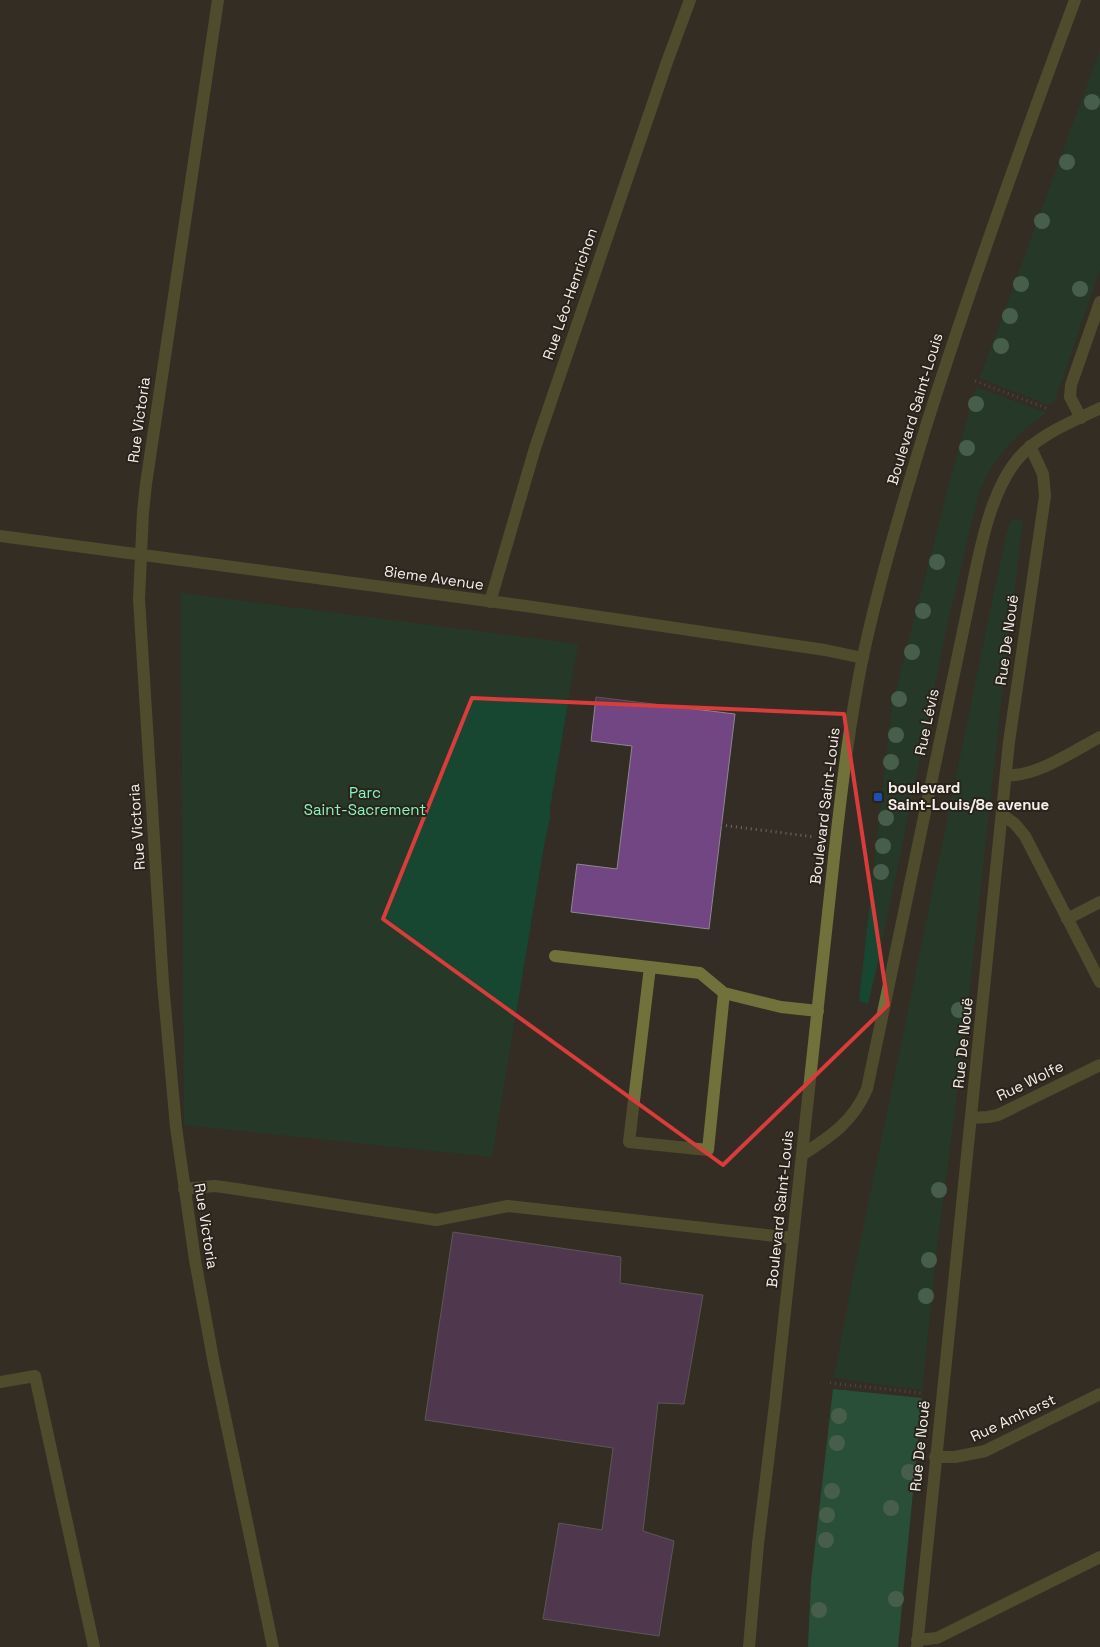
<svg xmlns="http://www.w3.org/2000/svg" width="1100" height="1647" font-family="'Space Grotesk',sans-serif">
  <rect width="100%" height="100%" fill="#332d25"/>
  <path fill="#174730" d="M 1100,50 L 1100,269 L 1055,401 L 1049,405 L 980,378 Z
    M 976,387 L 1047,413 C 1017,432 993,458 979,492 L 946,630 L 879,958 L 868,1004 L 859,1001 L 892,705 L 952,473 Z
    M 1012,519 L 1023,520 L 1002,692 L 964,1041 L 938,1238 L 922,1390 L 834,1378 L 853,1278 L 990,612 L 1007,531 Z
    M 181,593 L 578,644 L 550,808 L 550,818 L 544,846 L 492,1157 L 184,1125 Z"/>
  <path fill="#1d7951" d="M 833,1389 L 922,1398 L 898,1647 L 808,1647 L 811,1581 Z"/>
  <path fill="#714682" stroke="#8e8791" d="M 596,697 L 735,714 L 709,929 L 571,912 L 577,864 L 617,869 L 632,746 L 591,741 Z
    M 453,1232 L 621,1257 L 620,1283 L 703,1295 L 684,1404 L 658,1403 L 643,1531 L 674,1541 L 659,1636 L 543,1619 L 559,1523 L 602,1530 L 613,1448 L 425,1420 Z"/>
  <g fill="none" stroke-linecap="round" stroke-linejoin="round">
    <path stroke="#6f6a63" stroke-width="3" stroke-dasharray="1 4" stroke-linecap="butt" d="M 975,381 L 1049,409
      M 721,825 L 815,837
      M 830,1383 L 921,1393"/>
    <path stroke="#71713b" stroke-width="12" d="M 218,0 L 146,484 L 143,512 L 139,599 L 163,983 L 176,1127 L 195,1260 L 214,1364 L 273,1647
      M 1081,418 L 1070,397 L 1071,385 L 1100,302
      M 0,536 L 526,606 L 825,650 L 863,658
      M 490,602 L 535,448 L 667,62 L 690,0
      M 1006,775 C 1035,778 1075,750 1100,737
      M 1003,815 L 1015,824 L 1025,836 L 1100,982
      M 1067,919 L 1100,902
      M 555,956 L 650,967
      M 724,993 L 708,1150 L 629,1142 L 650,967 L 700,973 L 724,993 L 781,1007 L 818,1011
      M 971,1118 L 988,1117 L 998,1115 L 1100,1065
      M 802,1155 C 831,1136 853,1122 867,1089 L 967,612 C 978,563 988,480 1030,447 C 1050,430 1076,420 1100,408
      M 184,1189 L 214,1186 L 223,1187 L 436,1220 L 508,1206 L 793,1238
      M 0,1382 L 35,1376 L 94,1647
      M 935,1457 L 955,1457 L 985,1451 L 1100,1394
      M 917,1640 L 937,1638 L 1100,1557
      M 749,1647 L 758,1544 L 775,1404 L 836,839 C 843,779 850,720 862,661 C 879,581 903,502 927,423 C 972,281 1023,140 1075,0
      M 917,1647 L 1009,742 L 1045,496 L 1043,474 L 1030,446"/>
  </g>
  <g fill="#5f9c79">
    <circle cx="1092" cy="102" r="8"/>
    <circle cx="1067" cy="162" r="8"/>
    <circle cx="1042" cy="221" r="8"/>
    <circle cx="1021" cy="284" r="8"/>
    <circle cx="1080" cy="289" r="8"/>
    <circle cx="1010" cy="316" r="8"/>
    <circle cx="1001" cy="346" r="8"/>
    <circle cx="976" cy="404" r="8"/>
    <circle cx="967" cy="448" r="8"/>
    <circle cx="937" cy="562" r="8"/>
    <circle cx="923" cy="611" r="8"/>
    <circle cx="912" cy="652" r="8"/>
    <circle cx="899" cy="699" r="8"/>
    <circle cx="896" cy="735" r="8"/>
    <circle cx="891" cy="762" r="8"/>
    <circle cx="886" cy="818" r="8"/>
    <circle cx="883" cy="846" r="8"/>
    <circle cx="881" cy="872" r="8"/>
    <circle cx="959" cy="1010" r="8"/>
    <circle cx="939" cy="1190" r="8"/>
    <circle cx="929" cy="1260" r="8"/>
    <circle cx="926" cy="1296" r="8"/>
    <circle cx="839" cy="1416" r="8"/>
    <circle cx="837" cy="1443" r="8"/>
    <circle cx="909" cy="1472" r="8"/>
    <circle cx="832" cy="1491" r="8"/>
    <circle cx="891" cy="1508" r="8"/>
    <circle cx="827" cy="1515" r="8"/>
    <circle cx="826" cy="1540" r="8"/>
    <circle cx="896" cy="1599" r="8"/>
    <circle cx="819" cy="1610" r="8"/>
  </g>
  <path d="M0 0H1100V1647H0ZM 472,698 L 844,714 L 888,1005 L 723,1165 L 383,919 Z" fill="#332d25" fill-opacity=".55" fill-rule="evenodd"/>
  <path fill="none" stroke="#d93c3b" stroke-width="4" stroke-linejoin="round" d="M 472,698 L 844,714 L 888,1005 L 723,1165 L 383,919 Z"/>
  <rect fill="#1a4fb4" stroke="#29231b" stroke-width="2" x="873" y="792" width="10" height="10" rx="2.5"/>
  <g text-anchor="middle" stroke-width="4" stroke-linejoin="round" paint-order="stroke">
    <g font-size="15" fill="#f3efe9" stroke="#29231b">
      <text transform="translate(570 294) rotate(-71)" y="5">Rue Léo-Henrichon</text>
      <text transform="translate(915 409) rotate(-73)" y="5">Boulevard Saint-Louis</text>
      <text transform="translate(139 420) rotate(-82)" y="5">Rue Victoria</text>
      <text transform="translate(434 578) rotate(8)" y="5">8ieme Avenue</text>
      <text transform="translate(1007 640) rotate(-82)" y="5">Rue De Nouë</text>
      <text transform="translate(927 722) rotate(-78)" y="5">Rue Lévis</text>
      <text transform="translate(825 806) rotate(-83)" y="5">Boulevard Saint-Louis</text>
      <text transform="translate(137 827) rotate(-94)" y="5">Rue Victoria</text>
      <text transform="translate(963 1043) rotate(-84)" y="5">Rue De Nouë</text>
      <text transform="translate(1030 1081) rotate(-26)" y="5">Rue Wolfe</text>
      <text transform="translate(780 1209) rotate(-84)" y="5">Boulevard Saint-Louis</text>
      <text transform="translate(206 1226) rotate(81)" y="5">Rue Victoria</text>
      <text transform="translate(1013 1418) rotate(-25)" y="5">Rue Amherst</text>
      <text transform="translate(920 1446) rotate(-84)" y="5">Rue De Nouë</text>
    </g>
    <g font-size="15" font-weight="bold" fill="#f3efe9" stroke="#29231b" text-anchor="start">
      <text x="888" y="793">boulevard<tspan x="888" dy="17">Saint-Louis/8e avenue</tspan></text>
    </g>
    <g font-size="15" fill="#83f7bd" stroke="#29231b">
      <text x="365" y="798">Parc<tspan x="365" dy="17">Saint-Sacrement</tspan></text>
    </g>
  </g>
</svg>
